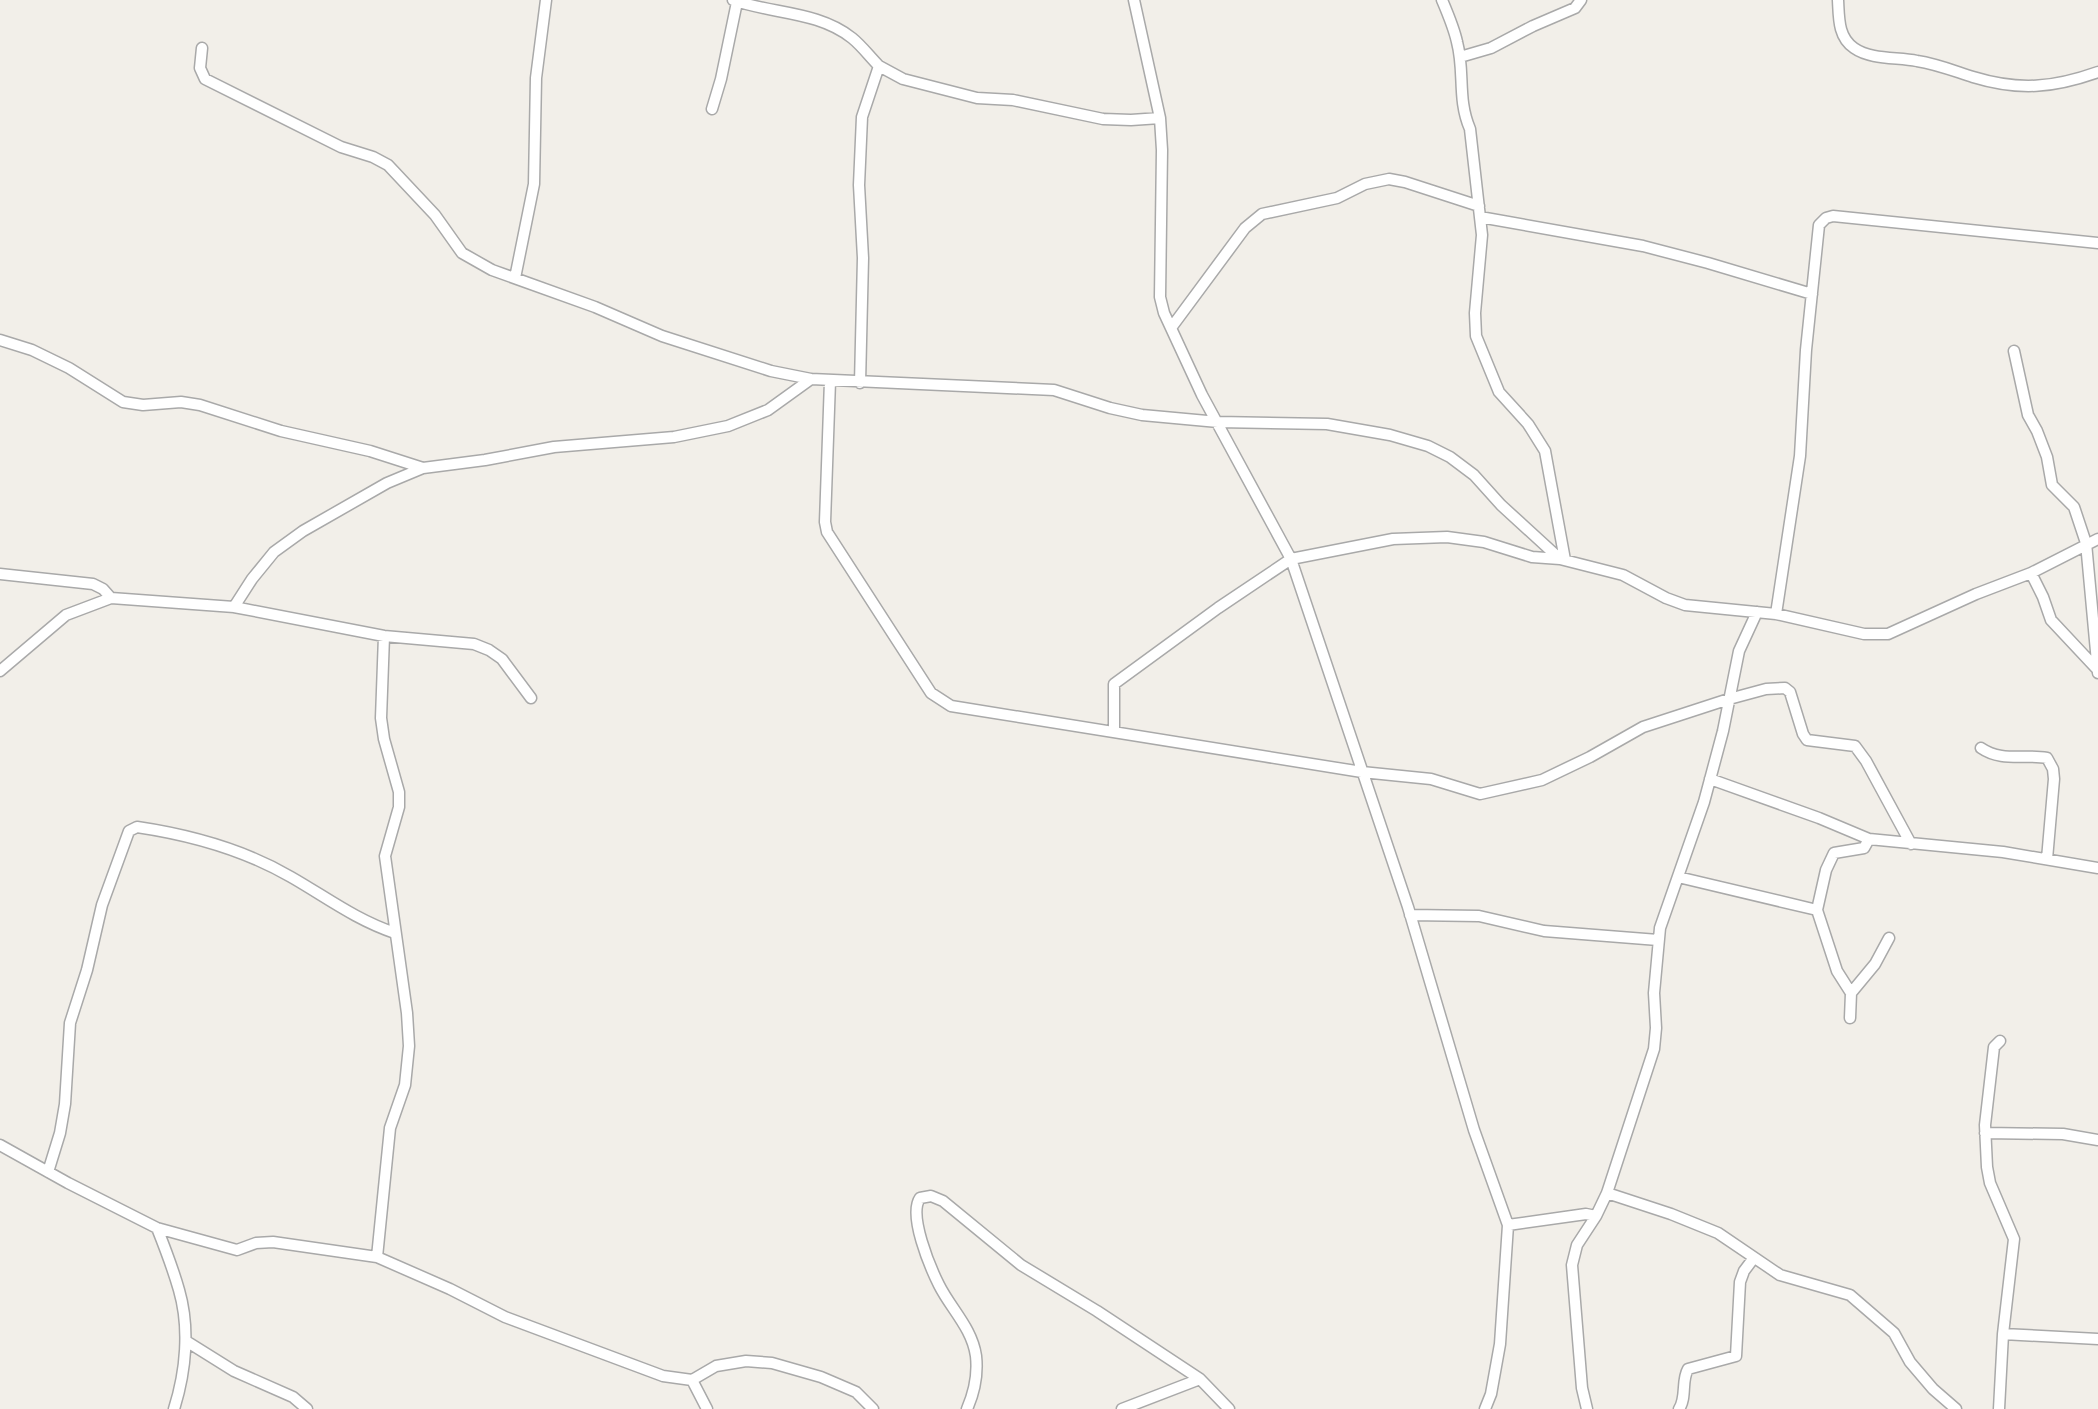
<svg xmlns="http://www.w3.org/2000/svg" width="2098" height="1409" font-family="'Noto Sans',sans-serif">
  <rect width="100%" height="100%" fill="#f2efe9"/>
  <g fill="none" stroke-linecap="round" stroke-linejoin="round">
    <defs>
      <path id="minor" d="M 733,0 C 772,14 818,11 852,38 C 862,46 870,57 879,66
        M 1134,0 L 1160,118 L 1162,150 L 1160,297 L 1164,313 L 1202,395 L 1291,559 L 1408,907 L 1474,1130 L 1508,1225 L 1500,1344 L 1491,1394 L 1485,1409
        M 1442,0 C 1448,14 1454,28 1457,42 C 1465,72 1457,99 1470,129 L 1482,235 L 1475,313 L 1476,336 L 1499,392 L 1528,424 L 1545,451 L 1565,560
        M 1838,0 C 1839,18 1838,37 1854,48 C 1871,60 1897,57 1917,61 C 1937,64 1954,71 1973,77 C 2019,91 2053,88 2098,72
        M 202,48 L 200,68 L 205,79 L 341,147 L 373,157 L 388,165 L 435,215 L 462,253 L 492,270 L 595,307 L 662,336 L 771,371 L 811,379 L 1054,390 L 1110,408 L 1142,415 L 1218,422 L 1327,424 L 1390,435 L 1428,446 L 1450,457 L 1474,475 L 1501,505 L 1560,559
        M 1460,57 L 1491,48 L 1533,26 L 1575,8 L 1581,0
        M 712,109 L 721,79 L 737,2
        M 1480,217 L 1643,246 L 1708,263 L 1812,294
        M 515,278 L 534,184 L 536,78 L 546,0
        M 1171,328 L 1245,228 L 1262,214 L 1337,198 L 1365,184 L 1389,179 L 1405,182 L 1479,206
        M 0,340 L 32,350 L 69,368 L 123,402 L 143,405 L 181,402 L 200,405 L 281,431 L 370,451 L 423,468
        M 2014,351 L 2028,415 L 2037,431 L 2047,457 L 2052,485 L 2074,507 L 2086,543 L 2098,673
        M 830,381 L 825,522 L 827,532 L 931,693 L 951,706 L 1362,772 L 1431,779 L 1480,794 L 1542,780 L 1590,757 L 1643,727 L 1729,699 L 1766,689 L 1785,688 L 1790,692 L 1803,734 L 1807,740 L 1855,746 L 1866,761 L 1911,844
        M 860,383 L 863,258 L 859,185 L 862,117 L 879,66 L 903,79 L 977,98 L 1013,100 L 1103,119 L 1131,120 L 1160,118
        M 2031,573 L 2043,597 L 2051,620 L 2096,668
        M 0,574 L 93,584 L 103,589 L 111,598
        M 234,607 L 252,579 L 274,552 L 303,531 L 387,483 L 423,468 L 485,460 L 554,447 L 674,437 L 728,426 L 768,410 L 811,379
        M 1776,614 L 1800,456 L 1806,350 L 1819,225 L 1826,218 L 1833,216 L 2098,243
        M 0,671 L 66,615 L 111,598 L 234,607 L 384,636 L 474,644 L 489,650 L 502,659 L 531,698
        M 1114,731 L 1114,684 L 1218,608 L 1291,559 L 1393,539 L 1447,537 L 1484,542 L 1532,557 L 1560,559 L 1623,575 L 1666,598 L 1685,605 L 1776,614 L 1864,634 L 1888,634 L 1976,594 L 2031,573 L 2098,539
        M 1981,748 C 2001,762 2024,754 2047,758 L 2053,769 L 2054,779 L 2047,859
        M 1710,779 L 1819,818 L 1869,839 L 2003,852 L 2098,868
        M 1678,877 L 1817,910
        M 1410,915 L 1479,916 L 1544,931 L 1658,940
        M 1851,993 L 1875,964 L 1889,938
        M 1850,1018 L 1851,993 L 1837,971 L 1817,910 L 1826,870 L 1834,853 L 1864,848 L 1869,839
        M 2000,1041 L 1994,1047 L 1985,1125 L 1987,1167 L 1990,1183 L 2014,1239 L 2003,1334
        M 1985,1133 L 2063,1134 L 2098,1140
        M 0,1145 L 68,1183 L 157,1228 L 237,1250 L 256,1243 L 273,1242 L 377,1257 L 450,1289 L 505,1317 L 663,1376 L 692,1380 L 716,1366 L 746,1361 L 772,1363 L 821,1377 L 856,1392 L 873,1409
        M 48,1172 L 60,1133 L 65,1104 L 70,1023 L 87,970 L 102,905 L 129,831 L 137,827 C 191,835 243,849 291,877 C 326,897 356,920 395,933
        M 1607,1193 L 1671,1214 L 1718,1233 L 1780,1275 L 1850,1295 L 1894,1333 L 1910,1362 L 1933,1389 L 1956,1409
        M 1508,1225 L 1586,1214 L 1596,1216 L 1607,1193 L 1654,1049 L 1656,1028 L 1654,993 L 1660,928 L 1704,802 L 1723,731 L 1739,651 L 1757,612
        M 157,1228 C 165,1248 173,1269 179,1290 C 190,1328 186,1371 174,1409
        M 377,1257 L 390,1128 L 405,1085 L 409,1046 L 407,1013 L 385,856 L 399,807 L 399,792 L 384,739 L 381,718 L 384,636
        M 186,1341 L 234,1371 L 293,1397 L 307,1409
        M 692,1380 L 707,1409
        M 967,1409 C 974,1393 978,1374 976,1356 C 972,1328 951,1309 939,1285 C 930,1267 908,1215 920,1198 L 931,1196 L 943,1201 L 1021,1265 L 1097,1311 L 1200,1379 L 1229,1409
        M 1122,1409 L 1200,1379
        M 1587,1409 L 1582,1388 L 1572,1265 L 1577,1245 L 1596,1216
        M 1679,1409 C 1687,1397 1681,1381 1688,1369 L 1736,1356 L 1740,1282 L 1744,1271 L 1753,1259
        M 1999,1409 L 2003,1334 L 2098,1339"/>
    </defs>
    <use href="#minor" stroke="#a9a9a9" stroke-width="13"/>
    <use href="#minor" stroke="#fff" stroke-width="10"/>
  </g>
</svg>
